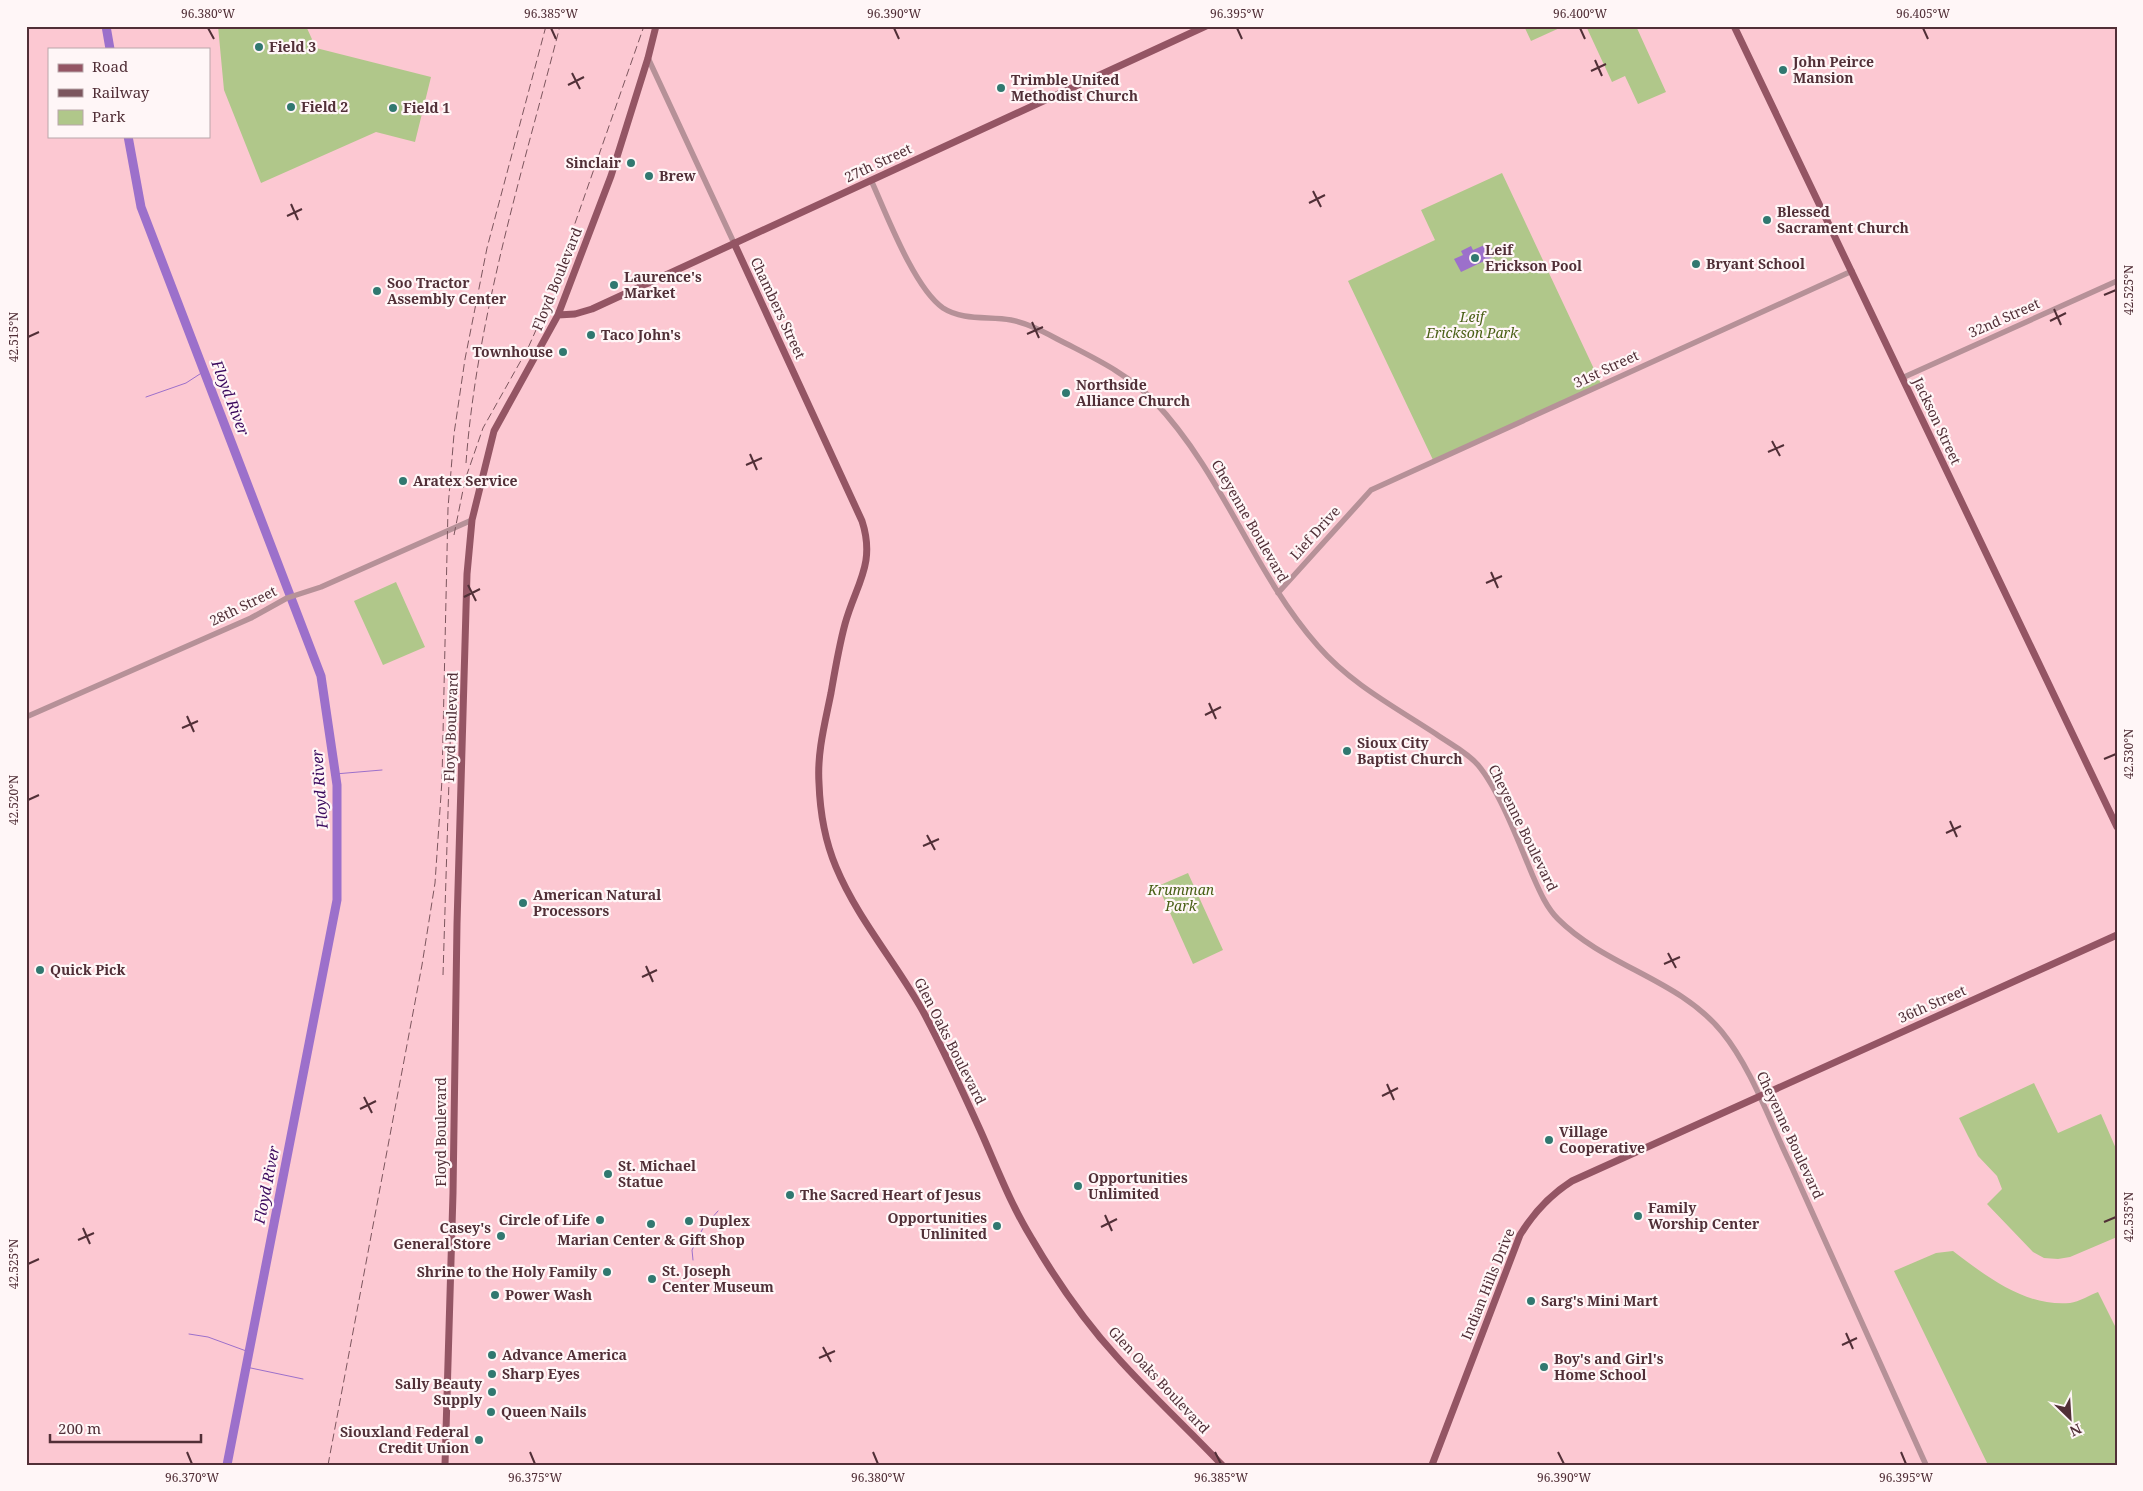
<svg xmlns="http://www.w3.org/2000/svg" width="2143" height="1491" font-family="'Noto Serif',serif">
  <rect width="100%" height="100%" fill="#fcc8d2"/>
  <path fill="#b0c78a" d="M 218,26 L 306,26 L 316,48 L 431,77 L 415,142 L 376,132 L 261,183 L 224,90 Z
    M 1524,26 L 1564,26 L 1531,41 Z
    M 1586,26 L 1636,26 L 1666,92 L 1638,104 L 1625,76 L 1612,82 Z
    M 1502,173 L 1602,386 L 1434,462 L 1348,281 L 1435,240 L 1421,210 Z
    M 396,582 L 425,647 L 383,665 L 354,601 Z
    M 1188,873 L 1223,950 L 1193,964 L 1158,886 Z
    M 2034,1083 L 2058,1133 L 2101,1114 L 2117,1151 L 2117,1237 L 2070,1257 L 2058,1259 L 2044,1258 L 2033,1252 L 1987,1204 L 2002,1189 L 1997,1176 L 1978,1156 L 1959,1118 Z
    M 1953,1251 C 1986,1276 2025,1307 2070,1303 C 2079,1302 2090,1295 2098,1292 L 2117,1330 L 2117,1465 L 1988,1465 L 1894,1271 L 1936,1253 Z"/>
  <path fill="#9c70cb" d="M 1489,243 L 1495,256 L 1461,272 L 1454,259 L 1463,255 L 1461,251 L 1471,246 L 1473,250 Z"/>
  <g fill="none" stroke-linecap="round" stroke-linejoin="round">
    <path stroke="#9c70cb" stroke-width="1" d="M 146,397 L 186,383 L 203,372
      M 335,774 L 382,770
      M 693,1260 L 692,1250 L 703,1228 L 718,1211
      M 189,1334 L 208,1337 L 249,1352
      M 246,1367 L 303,1379"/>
    <path stroke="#9c70cb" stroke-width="9" d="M 106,26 L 110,49
      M 128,136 L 141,207 L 321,676 L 337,785 L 337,900 L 227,1465"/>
    <path stroke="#b69198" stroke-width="5.5" d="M 648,58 L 734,243
      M 871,180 C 886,213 914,288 943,308 C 963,321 989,316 1011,320 C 1031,324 1049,335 1067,344 C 1098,360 1129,375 1154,401 C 1224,475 1252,571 1318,646 C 1351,684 1395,707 1436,734 C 1450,744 1467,752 1478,765 C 1499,790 1519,843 1532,874 C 1539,890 1546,907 1558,919 C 1606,967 1679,979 1722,1032 C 1752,1069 1769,1120 1790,1163 C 1836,1263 1880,1364 1926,1465
      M 1902,378 L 2117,281
      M 1278,593 L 1371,490 L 1852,271
      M 26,717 L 251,618 L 287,598 L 321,587 L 472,520"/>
    <path stroke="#945564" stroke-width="7" d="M 1734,26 L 2117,827
      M 734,243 L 862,521 C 876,564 856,584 845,624 C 839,646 835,670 831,693 C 825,723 817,752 819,783 C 820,812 825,841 836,867 C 858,920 898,965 925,1015 C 945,1053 963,1092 981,1132 C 997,1168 1011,1205 1032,1239 C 1056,1280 1084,1321 1117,1357 C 1150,1394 1187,1428 1222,1465
      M 558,315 L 575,314 L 592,309 L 1206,26
      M 445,1465 L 453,1193 L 457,924 L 467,574 L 472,520 L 494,431 L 558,315 L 611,176 L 648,58 L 656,26
      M 1432,1465 L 1520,1235 C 1534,1212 1550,1195 1572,1181 L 2117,935"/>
    <path stroke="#7c565e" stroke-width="1" stroke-dasharray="8 4" stroke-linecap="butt" d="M 466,463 C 477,315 523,170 560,26
      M 454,535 L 465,480 L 483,428 L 528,348 L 544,312 L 644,26
      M 443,975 L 451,715
      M 328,1465 L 422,965 L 435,883 L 442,780 L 448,508 L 454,434 L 465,359 L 487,248 L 546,26"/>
  </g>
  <path fill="none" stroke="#512f37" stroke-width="2" d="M 208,28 L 214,39M 551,28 L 556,39M 894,28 L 899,39M 1237,28 L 1242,39M 1580,28 L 1585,39M 1923,28 L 1928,39M 1595,60 L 1602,76M 1591,71 L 1606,64M 572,73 L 580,89M 568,85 L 584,77M 1313,191 L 1321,207M 1309,203 L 1325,195M 291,204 L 298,220M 287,216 L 302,209M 2104,295 L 2116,290M 2054,309 L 2061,325M 2050,321 L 2066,313M 1032,322 L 1039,338M 1027,334 L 1043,327M 28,337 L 39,332M 1772,441 L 1780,456M 1768,452 L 1784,445M 750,454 L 757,470M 746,465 L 762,458M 1491,572 L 1498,588M 1486,583 L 1502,576M 468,585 L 476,601M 464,597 L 480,589M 1209,703 L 1216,719M 1205,715 L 1221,707M 187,716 L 194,732M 182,728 L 198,721M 2104,759 L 2116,754M 28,800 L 39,795M 1950,821 L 1957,837M 1946,833 L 1961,826M 927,835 L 935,850M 923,846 L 939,839M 1668,953 L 1676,968M 1664,964 L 1680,957M 646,966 L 653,982M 642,977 L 657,970M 1387,1084 L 1394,1100M 1382,1096 L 1398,1088M 364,1097 L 372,1113M 360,1109 L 376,1101M 1105,1215 L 1112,1231M 2104,1222 L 2116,1217M 1101,1227 L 1117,1219M 83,1228 L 90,1244M 78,1240 L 94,1233M 28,1264 L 39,1259M 1846,1333 L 1853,1349M 1842,1345 L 1857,1338M 823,1347 L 831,1362M 819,1358 L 835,1351M 187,1452 L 192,1464M 530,1452 L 535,1464M 873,1452 L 878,1464M 1215,1452 L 1221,1464M 1558,1452 L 1564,1464M 1901,1452 L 1906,1464"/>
  <g fill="#317870" stroke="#fff6f7" stroke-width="2">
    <circle cx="259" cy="47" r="5"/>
    <circle cx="1783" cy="70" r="5"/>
    <circle cx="1001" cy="88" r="5"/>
    <circle cx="291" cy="107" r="5"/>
    <circle cx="393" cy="108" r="5"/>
    <circle cx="631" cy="163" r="5"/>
    <circle cx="649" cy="176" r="5"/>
    <circle cx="1767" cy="220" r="5"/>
    <circle cx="1475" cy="258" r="5"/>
    <circle cx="1696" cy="264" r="5"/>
    <circle cx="614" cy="285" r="5"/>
    <circle cx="377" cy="291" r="5"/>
    <circle cx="591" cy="335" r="5"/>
    <circle cx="563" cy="352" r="5"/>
    <circle cx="1066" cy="393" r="5"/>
    <circle cx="403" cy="481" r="5"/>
    <circle cx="1347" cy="751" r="5"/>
    <circle cx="523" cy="903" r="5"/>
    <circle cx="40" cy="970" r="5"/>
    <circle cx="1549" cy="1140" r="5"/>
    <circle cx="608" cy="1174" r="5"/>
    <circle cx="1078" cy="1186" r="5"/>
    <circle cx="790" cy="1195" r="5"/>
    <circle cx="1638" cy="1216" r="5"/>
    <circle cx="600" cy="1220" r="5"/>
    <circle cx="689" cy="1221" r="5"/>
    <circle cx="651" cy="1224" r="5"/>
    <circle cx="997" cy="1226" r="5"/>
    <circle cx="501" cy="1236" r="5"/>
    <circle cx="607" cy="1272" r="5"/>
    <circle cx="652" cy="1279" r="5"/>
    <circle cx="495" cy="1295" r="5"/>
    <circle cx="1531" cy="1301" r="5"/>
    <circle cx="492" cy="1355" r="5"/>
    <circle cx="1544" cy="1367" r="5"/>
    <circle cx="492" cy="1374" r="5"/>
    <circle cx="492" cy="1392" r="5"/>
    <circle cx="491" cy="1412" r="5"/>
    <circle cx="479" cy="1440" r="5"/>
  </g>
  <g text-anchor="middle" stroke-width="4.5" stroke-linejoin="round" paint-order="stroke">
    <g font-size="14" font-weight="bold" fill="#512f37" stroke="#fff6f7" text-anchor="start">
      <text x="269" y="52">Field 3</text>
      <text x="1793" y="67">John Peirce<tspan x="1793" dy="16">Mansion</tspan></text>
      <text x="1011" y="85">Trimble United<tspan x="1011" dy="16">Methodist Church</tspan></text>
      <text x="301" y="112">Field 2</text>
      <text x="403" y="113">Field 1</text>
      <text x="621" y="168" text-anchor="end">Sinclair</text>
      <text x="659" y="181">Brew</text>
      <text x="1777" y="217">Blessed<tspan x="1777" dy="16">Sacrament Church</tspan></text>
      <text x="1485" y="255">Leif<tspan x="1485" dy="16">Erickson Pool</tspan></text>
      <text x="1706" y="269">Bryant School</text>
      <text x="624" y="282">Laurence's<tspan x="624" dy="16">Market</tspan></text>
      <text x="387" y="288">Soo Tractor<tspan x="387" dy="16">Assembly Center</tspan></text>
      <text x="601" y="340">Taco John's</text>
      <text x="553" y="357" text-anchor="end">Townhouse</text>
      <text x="1076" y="390">Northside<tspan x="1076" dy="16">Alliance Church</tspan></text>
      <text x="413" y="486">Aratex Service</text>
      <text x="1357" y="748">Sioux City<tspan x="1357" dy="16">Baptist Church</tspan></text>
      <text x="533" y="900">American Natural<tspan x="533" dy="16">Processors</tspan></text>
      <text x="50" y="975">Quick Pick</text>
      <text x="1559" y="1137">Village<tspan x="1559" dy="16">Cooperative</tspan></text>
      <text x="618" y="1171">St. Michael<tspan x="618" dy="16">Statue</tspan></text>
      <text x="1088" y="1183">Opportunities<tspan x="1088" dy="16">Unlimited</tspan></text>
      <text x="800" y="1200">The Sacred Heart of Jesus</text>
      <text x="1648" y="1213">Family<tspan x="1648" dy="16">Worship Center</tspan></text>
      <text x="987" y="1223" text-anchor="end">Opportunities<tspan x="987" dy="16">Unlinited</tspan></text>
      <text x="590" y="1225" text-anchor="end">Circle of Life</text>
      <text x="699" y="1226">Duplex</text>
      <text x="491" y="1233" text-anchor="end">Casey's<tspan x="491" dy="16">General Store</tspan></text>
      <text x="651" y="1245" text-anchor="middle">Marian Center &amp; Gift Shop</text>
      <text x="662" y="1276">St. Joseph<tspan x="662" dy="16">Center Museum</tspan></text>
      <text x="597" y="1277" text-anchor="end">Shrine to the Holy Family</text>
      <text x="505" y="1300">Power Wash</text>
      <text x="1541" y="1306">Sarg's Mini Mart</text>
      <text x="502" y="1360">Advance America</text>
      <text x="1554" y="1364">Boy's and Girl's<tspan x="1554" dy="16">Home School</tspan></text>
      <text x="502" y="1379">Sharp Eyes</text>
      <text x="482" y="1389" text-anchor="end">Sally Beauty<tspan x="482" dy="16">Supply</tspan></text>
      <text x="501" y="1417">Queen Nails</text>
      <text x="469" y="1437" text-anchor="end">Siouxland Federal<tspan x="469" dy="16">Credit Union</tspan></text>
    </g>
    <g font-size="14" fill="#512f37" stroke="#fff6f7">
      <text transform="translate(878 163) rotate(-25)" y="5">27th Street</text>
      <text transform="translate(557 279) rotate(-68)" y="5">Floyd Boulevard</text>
      <text transform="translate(778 308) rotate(65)" y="5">Chambers Street</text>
      <text transform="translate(2004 318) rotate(-24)" y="5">32nd Street</text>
      <text transform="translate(1606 369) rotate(-25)" y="5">31st Street</text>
      <text transform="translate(1937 421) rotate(65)" y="5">Jackson Street</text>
      <text transform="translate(1250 521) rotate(60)" y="5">Cheyenne Boulevard</text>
      <text transform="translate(1315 533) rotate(-48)" y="5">Lief Drive</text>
      <text transform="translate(243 606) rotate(-26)" y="5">28th Street</text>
      <text transform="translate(451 727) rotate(-88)" y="5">Floyd Boulevard</text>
      <text transform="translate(1523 828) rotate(64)" y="5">Cheyenne Boulevard</text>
      <text transform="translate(1932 1004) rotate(-24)" y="5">36th Street</text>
      <text transform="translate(950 1041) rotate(63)" y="5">Glen Oaks Boulevard</text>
      <text transform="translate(441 1132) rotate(-90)" y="5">Floyd Boulevard</text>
      <text transform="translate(1790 1135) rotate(65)" y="5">Cheyenne Boulevard</text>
      <text transform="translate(1488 1284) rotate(-68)" y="5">Indian Hills Drive</text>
      <text transform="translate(1159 1380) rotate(47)" y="5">Glen Oaks Boulevard</text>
    </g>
    <g font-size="14" font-style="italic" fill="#495f15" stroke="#fff6f7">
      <text x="1472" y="322">Leif<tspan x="1472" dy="16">Erickson Park</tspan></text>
      <text x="1181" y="895">Krumman<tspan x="1181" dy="16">Park</tspan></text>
    </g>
    <g font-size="15" font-style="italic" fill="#39075c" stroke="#fff6f7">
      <text transform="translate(230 398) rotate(69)" y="5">Floyd River</text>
      <text transform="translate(320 789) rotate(-94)" y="5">Floyd River</text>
      <text transform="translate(267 1185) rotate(-79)" y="5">Floyd River</text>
    </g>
  </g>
  <rect width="2143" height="1491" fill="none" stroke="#fff6f7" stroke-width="55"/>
  <rect x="48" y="48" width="162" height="90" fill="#fff6f7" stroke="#b9a6aa"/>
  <rect x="58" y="64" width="25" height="8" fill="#945564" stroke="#b9a6aa"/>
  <text x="92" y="72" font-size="15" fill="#512f37">Road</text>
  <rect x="58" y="89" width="25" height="8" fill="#7c565e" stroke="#b9a6aa"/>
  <text x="92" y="98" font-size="15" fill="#512f37">Railway</text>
  <rect x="58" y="110" width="25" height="15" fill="#b0c78a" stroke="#b9a6aa"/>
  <text x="92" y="122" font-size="15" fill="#512f37">Park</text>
  <g transform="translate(2070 1418) rotate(155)" stroke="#fff6f7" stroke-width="4" paint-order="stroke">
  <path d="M0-4L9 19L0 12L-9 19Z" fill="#512f37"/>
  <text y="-8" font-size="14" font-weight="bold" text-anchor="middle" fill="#512f37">N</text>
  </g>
  <path d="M50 1434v8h151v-8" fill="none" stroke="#512f37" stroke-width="2.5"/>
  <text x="58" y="1434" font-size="15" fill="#512f37" stroke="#fff6f7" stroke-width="4" paint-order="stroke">200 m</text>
  <rect x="28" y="28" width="2088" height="1436" fill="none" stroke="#512f37" stroke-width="2"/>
  <g font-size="12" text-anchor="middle" fill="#512f37">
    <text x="208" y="18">96.380°W</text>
    <text x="551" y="18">96.385°W</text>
    <text x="894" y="18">96.390°W</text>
    <text x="1237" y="18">96.395°W</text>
    <text x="1580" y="18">96.400°W</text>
    <text x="1923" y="18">96.405°W</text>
    <text transform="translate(2129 290) rotate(-90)" y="4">42.525°N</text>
    <text transform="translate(14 337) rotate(-90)" y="4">42.515°N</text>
    <text transform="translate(2129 754) rotate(-90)" y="4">42.530°N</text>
    <text transform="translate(14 800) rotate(-90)" y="4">42.520°N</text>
    <text transform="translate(2129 1217) rotate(-90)" y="4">42.535°N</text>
    <text transform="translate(14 1264) rotate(-90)" y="4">42.525°N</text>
    <text x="192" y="1482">96.370°W</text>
    <text x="535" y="1482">96.375°W</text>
    <text x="878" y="1482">96.380°W</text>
    <text x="1221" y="1482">96.385°W</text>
    <text x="1564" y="1482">96.390°W</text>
    <text x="1906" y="1482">96.395°W</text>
  </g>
</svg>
